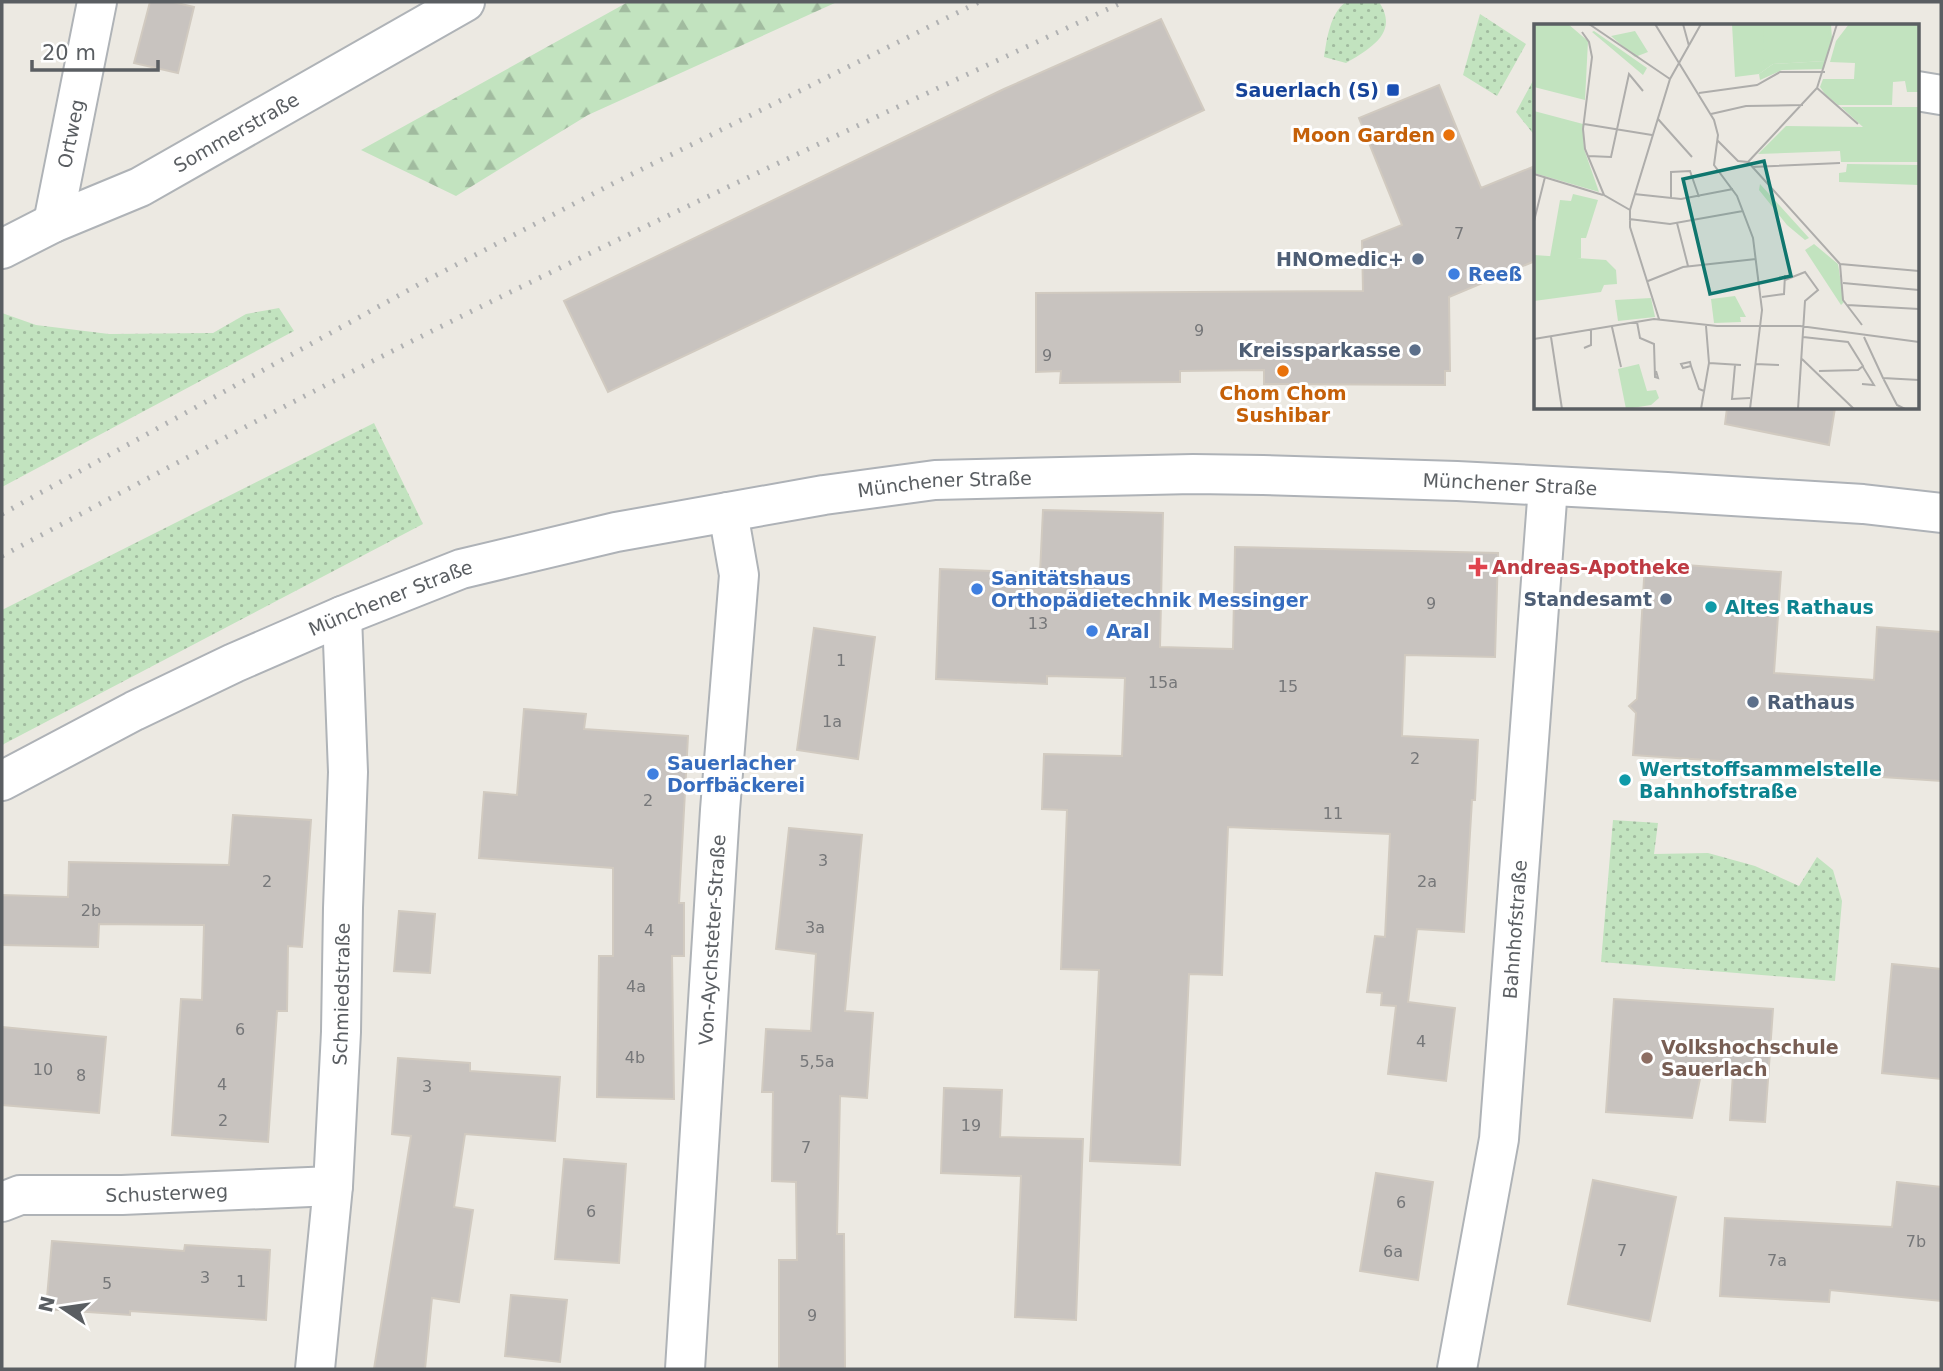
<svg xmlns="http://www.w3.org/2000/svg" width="1943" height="1371" font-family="'DejaVu Sans',sans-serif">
  <defs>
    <pattern id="grass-dots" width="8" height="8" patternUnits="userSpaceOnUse" patternTransform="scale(1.75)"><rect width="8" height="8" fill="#c2e3bf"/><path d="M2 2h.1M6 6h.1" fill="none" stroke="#a1bb9f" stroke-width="1.8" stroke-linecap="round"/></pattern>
    <pattern id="forest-firs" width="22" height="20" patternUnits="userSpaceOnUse" patternTransform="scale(1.75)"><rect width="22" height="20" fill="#c2e3bf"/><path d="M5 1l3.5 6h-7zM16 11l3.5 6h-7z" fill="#a1bb9f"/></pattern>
  </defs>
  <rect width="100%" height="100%" fill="#ece9e2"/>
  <path fill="url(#grass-dots)" d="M 1346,2 L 1379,2 C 1400,33 1369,49 1346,63 L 1324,57 C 1327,39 1330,13 1346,2 Z
    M 1480,14 L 1526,44 L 1497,96 L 1463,75 Z
    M 1535,77 L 1535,136 L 1516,112 Z
    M 279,308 L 294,331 L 2,487 L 2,313 L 36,325 L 109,334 L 213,333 L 246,314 Z
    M 374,423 L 423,524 L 2,745 L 2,610 Z
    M 1613,820 L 1658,823 L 1654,854 L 1708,853 L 1755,866 L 1799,886 L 1817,857 L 1833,870 L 1842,901 L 1835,981 L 1601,962 Z"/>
  <path fill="url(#forest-firs)" d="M 628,2 L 837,2 L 588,115 L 456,196 L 361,150 Z"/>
  <path fill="#c8c3bf" stroke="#d1cac0" stroke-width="2" d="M 150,2 L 173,2 L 194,7 L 178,73 L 134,63 Z
    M 1161,19 L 1204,110 L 608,392 L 564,301 L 1004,89 Z
    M 1439,85 L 1481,188 L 1535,166 L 1535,261 L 1449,297 L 1450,371 L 1445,371 L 1445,385 L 1264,384 L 1264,370 L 1180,371 L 1180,382 L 1060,383 L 1061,371 L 1036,372 L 1036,293 L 1363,291 L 1362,241 L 1402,225 L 1359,118 Z
    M 1727,408 L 1835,408 L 1829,445 L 1725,424 Z
    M 1043,510 L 1163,513 L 1160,647 L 1233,649 L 1235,547 L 1498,553 L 1495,657 L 1405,655 L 1402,736 L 1478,740 L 1475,800 L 1472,800 L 1464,932 L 1417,929 L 1408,1002 L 1455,1008 L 1446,1081 L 1388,1074 L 1396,1006 L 1381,1005 L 1382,993 L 1367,992 L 1375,936 L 1385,937 L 1390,834 L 1228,827 L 1222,975 L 1189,974 L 1180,1165 L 1090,1161 L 1099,970 L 1061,969 L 1067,810 L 1042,809 L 1044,754 L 1122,756 L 1125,678 L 1047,676 L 1047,684 L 936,679 L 940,569 L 1040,573 Z
    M 1645,562 L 1781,572 L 1774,673 L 1874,680 L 1877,627 L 1941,632 L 1941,781 L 1868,776 L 1868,771 L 1633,755 L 1636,713 L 1629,706 L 1637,699 Z
    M 814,628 L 875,637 L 858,759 L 797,750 Z
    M 524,709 L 586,714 L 584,729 L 688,736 L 679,903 L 684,903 L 684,956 L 672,956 L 674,1099 L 597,1097 L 599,956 L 613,956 L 613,868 L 479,858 L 484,792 L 517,795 Z
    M 233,815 L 311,820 L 302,947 L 288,946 L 287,1011 L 277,1011 L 268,1142 L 172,1135 L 181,999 L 202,1000 L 204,925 L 99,924 L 98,947 L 2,945 L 2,895 L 68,897 L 69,862 L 229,865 Z
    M 789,828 L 862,835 L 845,1011 L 873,1013 L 867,1098 L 840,1096 L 837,1234 L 844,1234 L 845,1369 L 779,1369 L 779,1260 L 797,1260 L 796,1182 L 772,1181 L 773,1092 L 762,1092 L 766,1029 L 811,1031 L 816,954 L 776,949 Z
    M 399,911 L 435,914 L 430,973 L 394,971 Z
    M 1892,964 L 1941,969 L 1941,1079 L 1882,1073 Z
    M 1614,999 L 1773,1009 L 1765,1122 L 1730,1120 L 1733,1073 L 1702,1069 L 1692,1118 L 1606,1112 Z
    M 2,1027 L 106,1037 L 99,1113 L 2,1105 Z
    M 398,1058 L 470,1063 L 470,1071 L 560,1077 L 555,1141 L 465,1134 L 454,1207 L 473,1210 L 459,1302 L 432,1298 L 425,1369 L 374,1369 L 411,1136 L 392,1134 Z
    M 944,1088 L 1002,1090 L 1000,1137 L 1083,1139 L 1076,1320 L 1015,1317 L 1021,1176 L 941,1173 Z
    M 564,1159 L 626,1164 L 619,1263 L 555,1259 Z
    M 1376,1173 L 1433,1182 L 1418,1280 L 1360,1271 Z
    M 1593,1180 L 1676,1197 L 1650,1321 L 1568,1304 Z
    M 1897,1182 L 1941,1187 L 1941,1301 L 1830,1290 L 1829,1302 L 1720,1296 L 1725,1218 L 1892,1227 Z
    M 52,1241 L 184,1251 L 185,1245 L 270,1250 L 266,1320 L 130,1311 L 130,1315 L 46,1309 Z
    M 511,1295 L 567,1300 L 560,1362 L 505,1356 Z"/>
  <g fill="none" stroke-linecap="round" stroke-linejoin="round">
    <defs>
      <g id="street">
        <path d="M 1917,91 L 1941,95"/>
        <path id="s1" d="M 53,223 L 97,2"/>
        <path id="s2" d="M 2,249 L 53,223 L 140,187 L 465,2"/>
        <path id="s3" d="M 2,1202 L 20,1195 L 122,1195 L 333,1186"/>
        <path id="s4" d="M 315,1369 L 333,1186 L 341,1032 L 343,908 L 348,772 L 342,616"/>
        <path id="s5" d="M 685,1369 L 720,810 L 739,575 L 728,512"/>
        <path id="s6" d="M 1457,1369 L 1499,1139 L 1548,487"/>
      </g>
      <g id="secondary">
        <path id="s7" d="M 2,781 L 134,711 L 234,663 L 342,616 L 461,569 L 616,532 L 824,495 L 935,480 L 1193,474 L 1263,475 L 1457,481 L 1667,492 L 1863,504 L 1941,513"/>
      </g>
    </defs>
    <use href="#street" stroke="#afb3b7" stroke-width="42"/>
    <use href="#secondary" stroke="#aeb2b7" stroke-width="42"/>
    <use href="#street" stroke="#fff" stroke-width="38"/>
    <use href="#secondary" stroke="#fff" stroke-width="38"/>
    <path stroke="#b0b1b2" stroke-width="5" stroke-dasharray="2 9" stroke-linecap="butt" d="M 2,514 L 425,281 L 612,184 L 979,2
      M 2,556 C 150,477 298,398 448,323 C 671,212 897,107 1123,2"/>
  </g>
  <rect fill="#1a4fb4" stroke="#fff" stroke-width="2.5" x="1386" y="83" width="14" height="14" rx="3.5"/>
  <g fill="#e8710a" stroke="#fff" stroke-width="2.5">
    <circle cx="1449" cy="135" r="7"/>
    <circle cx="1283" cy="371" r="7"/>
  </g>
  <g fill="#5c6f8a" stroke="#fff" stroke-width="2.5">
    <circle cx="1418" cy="259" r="7"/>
    <circle cx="1415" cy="350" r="7"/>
    <circle cx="1666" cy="599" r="7"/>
    <circle cx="1753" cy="702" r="7"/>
  </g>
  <g fill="#3f7fe0" stroke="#fff" stroke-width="2.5">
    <circle cx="1454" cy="274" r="7"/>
    <circle cx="977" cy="589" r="7"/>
    <circle cx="1092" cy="631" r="7"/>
    <circle cx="653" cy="774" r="7"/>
  </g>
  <path fill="#e0444e" stroke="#fff" stroke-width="2.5" d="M1474.5 556.5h7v7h7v7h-7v7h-7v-7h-7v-7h7z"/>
  <g fill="#0f9aa8" stroke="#fff" stroke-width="2.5">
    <circle cx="1711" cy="607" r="7"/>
    <circle cx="1625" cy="780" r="7"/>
  </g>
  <circle fill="#8d6e63" stroke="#fff" stroke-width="2.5" cx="1647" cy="1058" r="7"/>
  <g text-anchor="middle" stroke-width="6" stroke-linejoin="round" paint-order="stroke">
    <g font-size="16" fill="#767779">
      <text x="1459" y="239">7</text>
      <text x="1199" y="336">9</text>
      <text x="1047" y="361">9</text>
      <text x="1431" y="609">9</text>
      <text x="1038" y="629">13</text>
      <text x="841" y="666">1</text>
      <text x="1163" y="688">15a</text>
      <text x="1288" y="692">15</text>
      <text x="832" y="727">1a</text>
      <text x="1415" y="764">2</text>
      <text x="648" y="806">2</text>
      <text x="1333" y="819">11</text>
      <text x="823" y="866">3</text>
      <text x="267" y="887">2</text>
      <text x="1427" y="887">2a</text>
      <text x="91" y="916">2b</text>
      <text x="815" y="933">3a</text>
      <text x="649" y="936">4</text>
      <text x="636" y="992">4a</text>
      <text x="240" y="1035">6</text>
      <text x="1421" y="1047">4</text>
      <text x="635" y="1063">4b</text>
      <text x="817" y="1067">5,5a</text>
      <text x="43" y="1075">10</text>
      <text x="81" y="1081">8</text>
      <text x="222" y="1090">4</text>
      <text x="427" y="1092">3</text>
      <text x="223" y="1126">2</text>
      <text x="971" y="1131">19</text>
      <text x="806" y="1153">7</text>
      <text x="1401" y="1208">6</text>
      <text x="591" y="1217">6</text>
      <text x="1916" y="1247">7b</text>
      <text x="1622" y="1256">7</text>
      <text x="1393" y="1257">6a</text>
      <text x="1777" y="1266">7a</text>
      <text x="205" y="1283">3</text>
      <text x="241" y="1287">1</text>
      <text x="107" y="1289">5</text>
      <text x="812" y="1321">9</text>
    </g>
    <g font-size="19" font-weight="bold" fill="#164399" stroke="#fff" text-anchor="end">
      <text x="1379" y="97">Sauerlach (S)</text>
    </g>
    <g font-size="19" fill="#5a5e62" stroke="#fff">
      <text dy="7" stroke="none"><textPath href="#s2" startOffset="262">Sommerstraße</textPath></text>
      <text dy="7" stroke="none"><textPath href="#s1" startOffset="91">Ortweg</textPath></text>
      <text dy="7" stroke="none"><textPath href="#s7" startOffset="998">Münchener Straße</textPath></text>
      <text dy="7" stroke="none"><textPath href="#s7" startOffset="1564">Münchener Straße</textPath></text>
      <text dy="7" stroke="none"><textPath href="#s7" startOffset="430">Münchener Straße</textPath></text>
      <text dy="7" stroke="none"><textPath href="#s6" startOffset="444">Bahnhofstraße</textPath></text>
      <text dy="7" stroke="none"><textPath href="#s5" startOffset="430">Von-Aychsteter-Straße</textPath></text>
      <text dy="7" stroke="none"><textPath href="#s4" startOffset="376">Schmiedstraße</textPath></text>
      <text dy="7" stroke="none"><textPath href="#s3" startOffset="166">Schusterweg</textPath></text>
    </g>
    <g font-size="19" font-weight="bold" fill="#c56008" stroke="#fff" text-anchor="end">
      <text x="1435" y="142">Moon Garden</text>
      <text x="1283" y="400" text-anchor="middle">Chom Chom<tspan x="1283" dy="22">Sushibar</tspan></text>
    </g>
    <g font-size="19" font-weight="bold" fill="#4e5e75" stroke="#fff" text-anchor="end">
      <text x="1404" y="266">HNOmedic+</text>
      <text x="1401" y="357">Kreissparkasse</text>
      <text x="1652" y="606">Standesamt</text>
      <text x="1767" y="709" text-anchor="start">Rathaus</text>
    </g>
    <g font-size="19" font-weight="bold" fill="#366cbe" stroke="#fff" text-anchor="start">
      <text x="1468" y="281">Reeß</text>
      <text x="991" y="585">Sanitätshaus<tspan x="991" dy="22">Orthopädietechnik Messinger</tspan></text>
      <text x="1106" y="638">Aral</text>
      <text x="667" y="770">Sauerlacher<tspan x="667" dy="22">Dorfbäckerei</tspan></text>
    </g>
    <g font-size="19" font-weight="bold" fill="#be3a42" stroke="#fff" text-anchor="start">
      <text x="1492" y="574">Andreas-Apotheke</text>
    </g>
    <g font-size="19" font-weight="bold" fill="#0d838f" stroke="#fff" text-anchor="start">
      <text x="1725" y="614">Altes Rathaus</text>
      <text x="1639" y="776">Wertstoffsammelstelle<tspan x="1639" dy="22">Bahnhofstraße</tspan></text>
    </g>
    <g font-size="19" font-weight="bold" fill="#785e54" stroke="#fff" text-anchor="start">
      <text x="1661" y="1054">Volkshochschule<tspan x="1661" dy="22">Sauerlach</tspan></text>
    </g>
  </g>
  <g transform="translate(1534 24)">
    <rect width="385" height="385" fill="#ece9e2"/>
    <path d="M 0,0 L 34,0 L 54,17 L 51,76 L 0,63 ZM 315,0 L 385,0 L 385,68 L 373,68 L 371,57 L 359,58 L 358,81 L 304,81 L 291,70 L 286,63 L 289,55 L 320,55 L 321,39 L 296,38 L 302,17 ZM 60,7 L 113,44 L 109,51 L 58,8 ZM 101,7 L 114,28 L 101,33 L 77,12 ZM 307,83 L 385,83 L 385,138 L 307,138 L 306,127 L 224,130 L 252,102 L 329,103 ZM 0,87 L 49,100 L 50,125 L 65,168 L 0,149 ZM 313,140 L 385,141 L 385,161 L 305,158 L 305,149 L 312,148 ZM 39,170 L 64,176 L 52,214 L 47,214 L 47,234 L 16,233 L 26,176 L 37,177 ZM 0,231 L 72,236 L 82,246 L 83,260 L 70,261 L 67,268 L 0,277 ZM 201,272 L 212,293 L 206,293 L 207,298 L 180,299 L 177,275 ZM 105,340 L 113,367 L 122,366 L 125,374 L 117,381 L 92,385 L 84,345 Z" fill="#c2e3bf"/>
    <path d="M 291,37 L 290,45 L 248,46 L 226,56 L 225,50 L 239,40 ZM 226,160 L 275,214 L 271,216 L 253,201 L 225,166 ZM 280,220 L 304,240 L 310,278 L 307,281 L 271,226 Z" fill="#c2e3bf"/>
    <path d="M 117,274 L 121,293 L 84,297 L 81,276 Z" fill="#c2e3bf"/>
    <path d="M 198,0 L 297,0 L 298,15 L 291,37 L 239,40 L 225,50 L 201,53 Z" fill="#c2e3bf"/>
    <path d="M 229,0 L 296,0 L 291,36 L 230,39 Z" fill="#c2e3bf"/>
    <path fill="none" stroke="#aeadab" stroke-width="2" d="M 55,0 L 136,55M 121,0 L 180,96 L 184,111 L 180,141 L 203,172 L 219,214 L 228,286 L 216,385M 149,0 L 155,22M 48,8 L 55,18 L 58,33 L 49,105 L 51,125 L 70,171 L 96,186M 283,64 L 324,100M 165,69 L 223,61 L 246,48 L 291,48M 177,90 L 212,82 L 269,81M 124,95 L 158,133M 50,100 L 118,111M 183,116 L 204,137 L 214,138 L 306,240 L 309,276 L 328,301M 54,132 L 77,133 L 95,50 L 109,67M 214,138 L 283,64 L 303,0M 218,143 L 306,139M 0,150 L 69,171M 100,170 L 147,175 L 199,165M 137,175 L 137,148 L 156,147 L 165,173M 95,195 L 136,200 L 209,187M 0,197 L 11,153M 143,199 L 154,242M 306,240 L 385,247M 251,256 L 271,248 L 284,266 L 271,277 L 264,385M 114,257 L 149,243 L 222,235M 309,259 L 385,266M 228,273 L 250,270 L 251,251M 313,281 L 385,285M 125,295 L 96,203 L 96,186 L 136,55 L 167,0M 103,298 L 106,314 L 120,320 L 121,353 L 124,354 L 122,347M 78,303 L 87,343M 17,313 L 28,385M 269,313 L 314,318 L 329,342 L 324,346 L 285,347M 330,313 L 349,354 L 385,356M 0,315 L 120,295 L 183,302 L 266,302 L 385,318M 50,324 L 57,321 L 57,306M 268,335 L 320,385M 156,338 L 157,342 L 149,344 L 147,340 ZM 175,339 L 207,341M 221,340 L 245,341M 201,341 L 198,375 L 216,374M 157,342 L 165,365 L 170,367M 349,354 L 363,381 L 371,385M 328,360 L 340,361 L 329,343M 167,385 L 175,339 L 172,302"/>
    <path fill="#0f766e" fill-opacity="0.15" stroke="#0f766e" stroke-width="3.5" d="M 230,137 L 257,252 L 176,270 L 149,155 Z"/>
    <rect width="385" height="385" fill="none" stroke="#5a5e62" stroke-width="3.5"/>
  </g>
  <rect width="1943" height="1371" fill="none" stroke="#5a5e62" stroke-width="7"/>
  <g transform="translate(63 1308) rotate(283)" stroke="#ffffff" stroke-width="5" paint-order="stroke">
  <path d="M0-5L12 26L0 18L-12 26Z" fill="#5a5e62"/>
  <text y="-10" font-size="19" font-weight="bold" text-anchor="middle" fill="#5a5e62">N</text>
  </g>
  <path d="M32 60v10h126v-10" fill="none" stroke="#5a5e62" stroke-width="3.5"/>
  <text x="42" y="60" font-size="21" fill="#5a5e62" stroke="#ffffff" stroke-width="5" paint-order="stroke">20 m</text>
</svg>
